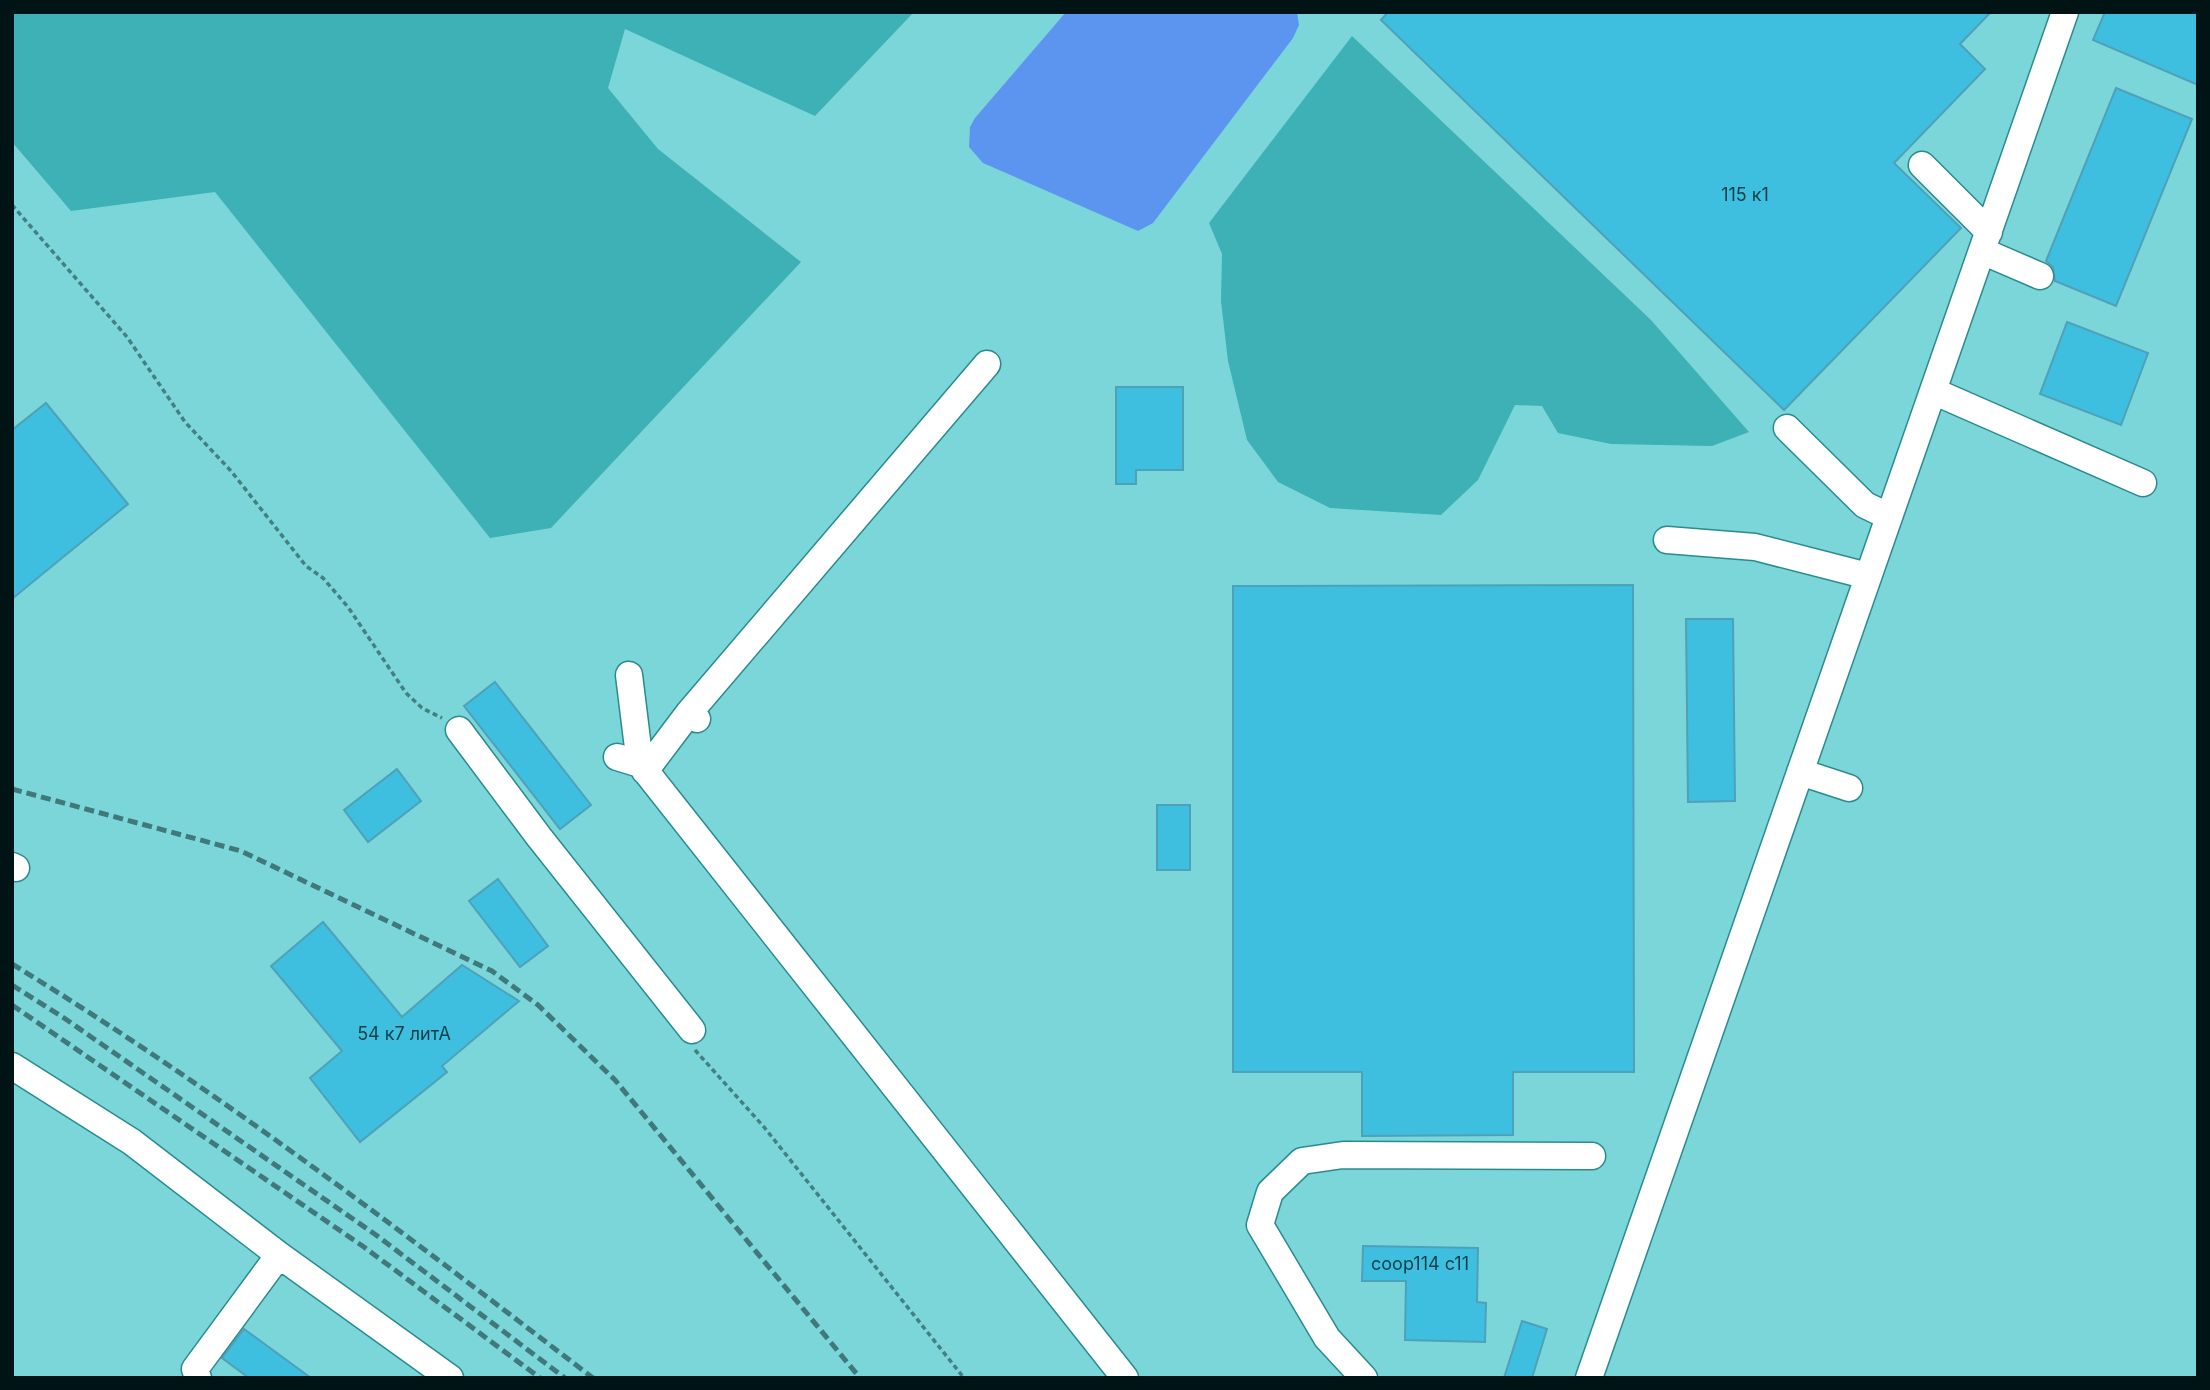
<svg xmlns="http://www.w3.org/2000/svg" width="2210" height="1390" font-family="Inter,sans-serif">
  <rect width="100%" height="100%" fill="#7bd6d9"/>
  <path fill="#3db1b6" d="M 12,12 L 914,12 L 815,116 L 625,29 L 608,88 L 658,149 L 801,262 L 551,528 L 490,538 L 215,192 L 71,211 L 12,142 Z
    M 1352,36 L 1651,320 L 1749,432 L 1712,446 L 1611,444 L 1558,433 L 1542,406 L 1515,405 L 1478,480 L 1441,515 L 1330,508 L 1278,482 L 1247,440 L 1228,361 L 1221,301 L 1222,254 L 1209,223 Z"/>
  <path fill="#5b95ef" d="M 1066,12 L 1297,12 L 1299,25 L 1293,38 L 1153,223 L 1138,231 L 983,163 L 969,147 L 970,127 L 975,118 Z"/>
  <path fill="#3fbfe0" stroke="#4ea1b8" stroke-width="2" d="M 1388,12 L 1991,12 L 1960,44 L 1985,69 L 1894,163 L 1961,228 L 1784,410 L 1381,20 Z
    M 2105,12 L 2198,12 L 2198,85 L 2093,40 Z
    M 2116,88 L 2192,119 L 2116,306 L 2055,281 L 2053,267 L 2046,261 Z
    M 2067,322 L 2148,353 L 2121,425 L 2040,394 Z
    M 1116,387 L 1183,387 L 1183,470 L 1136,470 L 1136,484 L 1116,484 Z
    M 46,403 L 128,504 L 12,599 L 12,430 Z
    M 1633,585 L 1634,1072 L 1513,1072 L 1513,1135 L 1362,1136 L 1362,1072 L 1233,1072 L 1233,586 Z
    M 1686,619 L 1733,619 L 1735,801 L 1688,802 Z
    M 495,682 L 591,805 L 560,829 L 464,706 Z
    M 397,769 L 421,801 L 368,842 L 344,810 Z
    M 1157,805 L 1190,805 L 1190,870 L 1157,870 Z
    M 498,879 L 548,946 L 520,967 L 469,901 Z
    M 323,922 L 402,1017 L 462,965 L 519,1001 L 442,1066 L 447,1072 L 360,1142 L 310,1078 L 342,1051 L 271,966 Z
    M 1363,1246 L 1478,1248 L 1477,1302 L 1486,1303 L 1485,1342 L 1405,1340 L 1406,1281 L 1362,1281 Z
    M 1522,1321 L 1547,1329 L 1532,1378 L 1504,1378 Z
    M 244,1329 L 311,1378 L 249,1378 L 222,1358 Z"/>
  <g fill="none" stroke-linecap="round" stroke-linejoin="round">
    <defs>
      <path id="minor" d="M 1922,165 L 1989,232
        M 1982,251 L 2040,276
        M 1933,391 L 2143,483
        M 1787,428 L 1865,505 L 1888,516
        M 1667,540 L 1755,547 L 1868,576
        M 629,675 L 640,764
        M 688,714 L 987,364
        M 459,730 L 539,837 L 692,1030
        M 617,757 L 640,764 L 1125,1378
        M 645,771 L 688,714 L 697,719
        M 1800,772 L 1849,788
        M 12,866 L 16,868
        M 12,1066 L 132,1142 L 279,1255 L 450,1378
        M 198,1378 L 195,1369 L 279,1255
        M 1364,1378 L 1327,1338 L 1260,1225 L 1270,1192 L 1302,1161 L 1343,1155 L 1592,1156
        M 1589,1378 L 2065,12"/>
    </defs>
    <use href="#minor" stroke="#2a8b8f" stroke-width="29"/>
    <path stroke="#447f82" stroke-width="3.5" stroke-dasharray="5 3.5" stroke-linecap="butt" d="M 12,205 L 127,337 L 185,422 L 231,471 L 306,566 L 323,578 L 348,607 L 406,693 L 422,708 L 442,718
      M 695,1050 L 764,1127 L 964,1378"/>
    <use href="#minor" stroke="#fff" stroke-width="26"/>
    <path stroke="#40787b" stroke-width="5" stroke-dasharray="10 5" stroke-linecap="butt" d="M 12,789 L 241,851 L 492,971 L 538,1005 L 615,1080 L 860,1378
      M 12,964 C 215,1088 405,1234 593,1378
      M 12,985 L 64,1018 L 376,1235 L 565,1378
      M 12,1005 L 364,1247 L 540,1378"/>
  </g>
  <g text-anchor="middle" stroke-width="5" stroke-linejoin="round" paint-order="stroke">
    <g font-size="18" fill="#103f48">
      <text x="1745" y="201">115 к1</text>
      <text x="404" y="1040">54 к7 литА</text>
      <text x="1420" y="1270">соор114 с11</text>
    </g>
  </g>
  <rect width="2210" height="1390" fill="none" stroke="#001415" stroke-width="28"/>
</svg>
